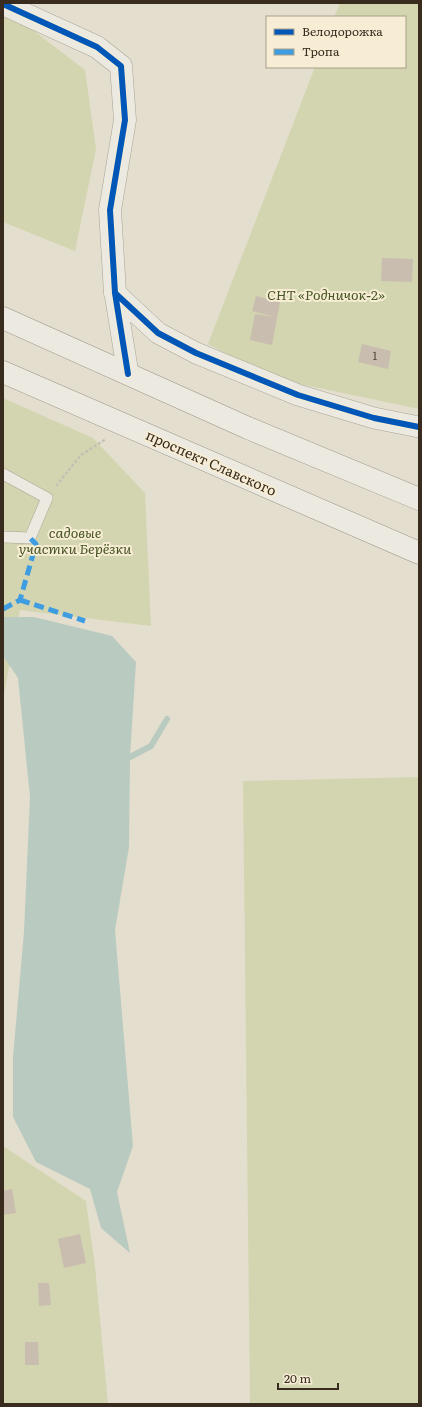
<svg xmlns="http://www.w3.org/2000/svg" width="422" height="1407" font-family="Literata,serif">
  <rect width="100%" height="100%" fill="#e4dece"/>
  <path fill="#d3d5b0" d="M 340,3 L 419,3 L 419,409 L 276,379 L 208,344 L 315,67 L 405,67 L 405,17 L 334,17 Z
    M 3,13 L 25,24 L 85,70 L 96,149 L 75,251 L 3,222 Z
    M 3,398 L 93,438 L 145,493 L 151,626 L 20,610 L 4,694 L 3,862 Z
    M 419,777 L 419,1404 L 250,1404 L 243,781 Z
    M 3,1146 L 86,1201 L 95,1266 L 108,1404 L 3,1404 Z"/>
  <path fill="#b9cac0" d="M 3,617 L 34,617 L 112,636 L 136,662 L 130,757 L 129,847 L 115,930 L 133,1146 L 117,1192 L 130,1253 L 101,1228 L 90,1189 L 36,1162 L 13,1117 L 13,1057 L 24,932 L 30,797 L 18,678 L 3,656 Z"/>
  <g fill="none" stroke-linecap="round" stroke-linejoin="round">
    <path stroke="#b9cac0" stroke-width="6" d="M 130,757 L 151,746 L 167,719"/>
  </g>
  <path fill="#c8bdaf" d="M 382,258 L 413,259 L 412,282 L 381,281 Z
    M 256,296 L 280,302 L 272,345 L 250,340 L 255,314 L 275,317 L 252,311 Z
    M 362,344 L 391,351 L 388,369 L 358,362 Z
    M 12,1189 L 16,1213 L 3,1215 L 3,1191 Z
    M 80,1234 L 86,1263 L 64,1268 L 58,1239 Z
    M 38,1283 L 49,1283 L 51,1305 L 39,1306 Z
    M 25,1342 L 38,1342 L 39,1365 L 25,1365 Z"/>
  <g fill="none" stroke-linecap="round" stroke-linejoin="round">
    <defs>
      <path id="service" d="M 3,474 L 47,498 L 30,538 L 3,537"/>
      <path id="minor" d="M 115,293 L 158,333 L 196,353 L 298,395 L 374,418 L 419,427
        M 115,293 L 128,374"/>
      <path id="tertiary" d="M 3,4 L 97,47 L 121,66 L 125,120 L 110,210 L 115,293"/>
      <path id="secondary" d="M 3,318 L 248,428 L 419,499
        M 3,372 L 419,553"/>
    </defs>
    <use href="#service" stroke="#aaa397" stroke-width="12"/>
    <use href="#minor" stroke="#aaa397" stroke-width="22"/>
    <use href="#tertiary" stroke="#aaa397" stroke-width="23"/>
    <use href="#secondary" stroke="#999387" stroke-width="23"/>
    <path stroke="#c5c0b6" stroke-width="2.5" stroke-dasharray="3 2" stroke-linecap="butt" d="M 56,486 L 81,455 L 106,439"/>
    <use href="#service" stroke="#ece9e0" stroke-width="11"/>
    <use href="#minor" stroke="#ece9e0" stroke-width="21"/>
    <use href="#tertiary" stroke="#ece9e0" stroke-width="22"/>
    <use href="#secondary" stroke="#ece9e0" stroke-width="22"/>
    <path stroke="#3e9ce0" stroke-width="5" stroke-dasharray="10 5" stroke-linecap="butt" d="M 20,600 L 85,621
      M 3,609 L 20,600 L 36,544 L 30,538"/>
    <defs>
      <path id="cycleway" d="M 3,4 L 97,47 L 121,66 L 125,120 L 110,210 L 115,293 L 128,374
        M 115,293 L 158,333 L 196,353 L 298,395 L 374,418 L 419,427"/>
    </defs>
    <use href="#cycleway" stroke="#f6edd4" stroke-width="8"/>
    <use href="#cycleway" stroke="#0057b8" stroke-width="6"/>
  </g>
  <g text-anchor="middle" stroke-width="4" stroke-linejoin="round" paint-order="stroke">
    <g font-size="12" fill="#5d5043">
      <text x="375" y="360">1</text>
    </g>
    <g font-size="14" font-style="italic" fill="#485625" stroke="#f6edd4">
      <text x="326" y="300">СНТ «Родничок-2»</text>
      <text x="75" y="538">садовые<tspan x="75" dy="16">участки Берёзки</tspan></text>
    </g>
    <g font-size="14" fill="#392c1f" stroke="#f6edd4">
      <text transform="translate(211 463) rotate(24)" y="5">проспект Славского</text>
    </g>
  </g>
  <rect width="422" height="1407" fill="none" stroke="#392c1f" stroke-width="8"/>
  <rect x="266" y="16" width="140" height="52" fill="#f6edd4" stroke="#aaa08c"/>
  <rect x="274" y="29" width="20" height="6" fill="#0057b8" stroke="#aaa08c"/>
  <text x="302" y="36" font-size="12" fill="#392c1f">Велодорожка</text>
  <rect x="274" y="49" width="20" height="6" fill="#3e9ce0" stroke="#aaa08c"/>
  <text x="302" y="56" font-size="12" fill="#392c1f">Тропа</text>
  <path d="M278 1383v6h60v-6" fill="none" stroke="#392c1f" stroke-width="2"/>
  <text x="284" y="1383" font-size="12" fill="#392c1f" stroke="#f6edd4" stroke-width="3" paint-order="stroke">20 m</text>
</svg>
